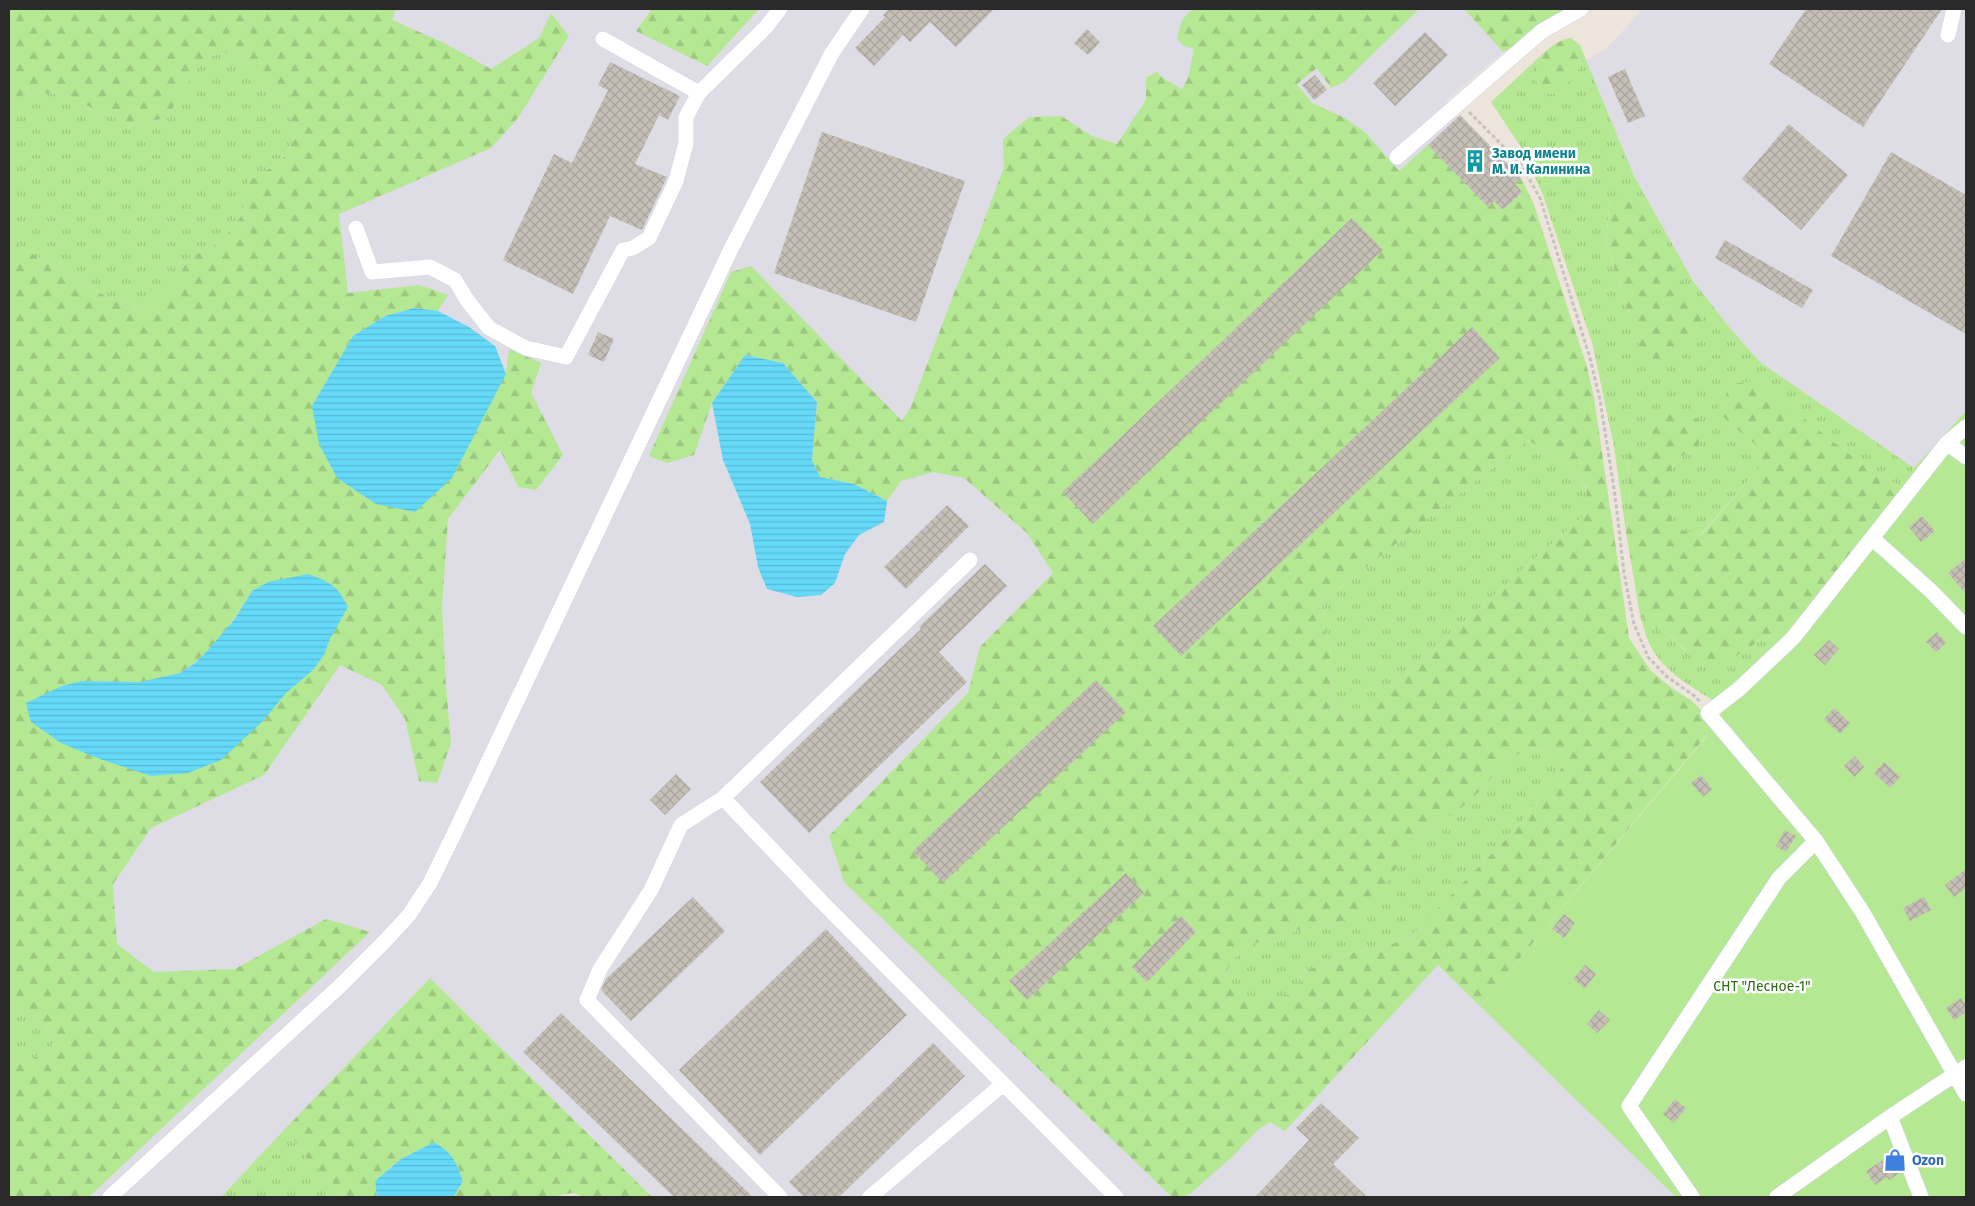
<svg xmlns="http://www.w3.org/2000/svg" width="1975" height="1206" font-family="'Fira Sans',sans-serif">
  <defs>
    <pattern id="grass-tufts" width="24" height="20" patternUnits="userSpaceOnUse" patternTransform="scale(1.25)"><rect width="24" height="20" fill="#b5e893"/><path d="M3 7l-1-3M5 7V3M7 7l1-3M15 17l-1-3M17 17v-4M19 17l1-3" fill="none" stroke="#9cc77f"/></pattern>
    <pattern id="forest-firs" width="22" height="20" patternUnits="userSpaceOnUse" patternTransform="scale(1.25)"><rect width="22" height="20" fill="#b5e893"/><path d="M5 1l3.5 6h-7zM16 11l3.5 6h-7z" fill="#9cc77f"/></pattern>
    <pattern id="water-rules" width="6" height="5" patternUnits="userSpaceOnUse" patternTransform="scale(1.25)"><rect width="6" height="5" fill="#65d9f8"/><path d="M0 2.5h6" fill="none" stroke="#58bad5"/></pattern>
    <pattern id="building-cross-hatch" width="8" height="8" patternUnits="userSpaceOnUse" patternTransform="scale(1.25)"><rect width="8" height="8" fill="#c5bfb6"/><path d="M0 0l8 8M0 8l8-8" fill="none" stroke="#a9a49d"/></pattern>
  </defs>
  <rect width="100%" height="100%" fill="#ede4db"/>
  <path fill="#dedce5" d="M 9,9 L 1464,9 L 1503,52 L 1447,100 L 1455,118 L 1460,114 L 1521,178 L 1533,202 L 1587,367 L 1594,398 L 1644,741 L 1438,965 L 1676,1197 L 652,1197 L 430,978 L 221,1197 L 9,1197 Z
    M 1643,9 L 1966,9 L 1966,411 L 1914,468 L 1760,362 L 1729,327 L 1693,281 L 1634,176 L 1586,60 L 1605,50 Z"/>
  <path fill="url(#grass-tufts)" fill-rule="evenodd" d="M 238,51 L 257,79 L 282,102 L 298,132 L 281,162 L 248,181 L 242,215 L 220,243 L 189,258 L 171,290 L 144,311 L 110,299 L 9,240 L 9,100 L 29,93 L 65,94 L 96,110 L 131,124 L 167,118 L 204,57 Z
    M 1586,60 L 1634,176 L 1693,281 L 1729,327 L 1760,362 L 1914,468 L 1906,491 L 1879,473 L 1867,468 L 1728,422 L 1755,444 L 1762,465 L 1700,535 L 1671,527 L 1671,469 L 1679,457 L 1698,450 L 1661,408 L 1645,450 L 1628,457 L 1630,510 L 1626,532 L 1614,447 L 1593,346 L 1543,195 L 1523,150 L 1491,102 L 1533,63 L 1536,81 L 1544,93 L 1555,94 L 1566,85 ZM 1610,199 L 1640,347 L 1606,242 Z
    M 1528,440 L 1572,468 L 1587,489 L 1585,514 L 1353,721 L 1330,709 L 1331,656 L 1324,630 L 1322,602 Z
    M 1640,615 L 1657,629 L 1670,635 L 1685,651 L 1732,659 L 1765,637 L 1799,631 L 1717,703 C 1697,690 1673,677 1658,658 C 1648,645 1644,630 1640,615 Z
    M 1545,749 L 1564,765 L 1516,829 L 1408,939 L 1383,947 L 1357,951 L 1307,970 L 1296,993 L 1259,1002 L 1222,983 L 1233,959 L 1253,944 L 1301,929 L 1328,926 L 1352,917 L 1401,858 L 1417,837 L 1461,808 L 1483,788 L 1500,768 L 1520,753 Z
    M 9,1006 L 34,1014 L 58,1040 L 30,1061 L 9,1064 Z
    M 286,1128 L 308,1159 L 348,1197 L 221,1197 Z"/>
  <path fill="url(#forest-firs)" fill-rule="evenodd" d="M 9,9 L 396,9 L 392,20 L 444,43 L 491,69 L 539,38 L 551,13 L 569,36 L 518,118 L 491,148 L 339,214 L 348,293 L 419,285 L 448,295 L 438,311 L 414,308 L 385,316 L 353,336 L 312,406 L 506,374 L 509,349 L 541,363 L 531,393 L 563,455 L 536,490 L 518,487 L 500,450 L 448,519 L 442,607 L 446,687 L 451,743 L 437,783 L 419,781 L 405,719 L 382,685 L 340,665 L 264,775 L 151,828 L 113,884 L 117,944 L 154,972 L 235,969 L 326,919 L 370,932 L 89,1197 L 9,1197 L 9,1064 L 30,1061 L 58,1040 L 34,1014 L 9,1006 L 9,240 L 110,299 L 144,311 L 171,290 L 189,258 L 220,243 L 242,215 L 248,181 L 281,162 L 298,132 L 282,102 L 257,79 L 238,51 L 204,57 L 167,118 L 131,124 L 96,110 L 65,94 L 29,93 L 9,100 ZM 252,591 L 330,639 C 319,668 307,672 286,692 C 278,701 271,711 264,720 L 82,681 C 101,682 121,684 140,682 C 150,681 173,677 181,672 C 212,654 234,620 252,591 Z
    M 652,9 L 759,9 L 707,66 L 636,31 Z
    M 1193,9 L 1419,9 L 1344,82 L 1331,88 L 1317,68 L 1297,84 L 1312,103 L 1345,118 L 1365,132 L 1399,171 L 1428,145 L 1488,207 L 1494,201 L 1503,210 L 1522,192 L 1515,184 L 1521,178 L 1533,202 L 1587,367 L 1594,398 L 1629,638 L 1651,671 L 1673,689 L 1691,700 L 1703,712 L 1707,735 L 1480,1006 L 1438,965 L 1285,1131 L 1270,1122 L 1258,1130 L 1232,1157 L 1190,1194 L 1182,1197 L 1172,1197 L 844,882 L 829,836 L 968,693 L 980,647 L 1053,573 L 1027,533 L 964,478 L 933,472 L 901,481 L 887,501 L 854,484 L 820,477 L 812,460 L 817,402 L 783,363 L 745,355 L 712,403 L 694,455 L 667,463 L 649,456 L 731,272 L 751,266 L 902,421 L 911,407 L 956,288 L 979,234 L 1004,167 L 1003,139 L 1029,117 L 1061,116 L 1092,136 L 1117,144 L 1146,100 L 1146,77 L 1157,72 L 1164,79 L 1182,89 L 1188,78 L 1194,49 L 1184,46 L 1177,39 C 1179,26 1182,17 1193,9 ZM 1528,440 L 1572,468 L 1587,488 L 1585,514 L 1353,721 L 1330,709 L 1331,656 L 1324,630 L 1322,602 ZM 1545,749 L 1564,765 L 1516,829 L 1408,939 L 1383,947 L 1357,951 L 1307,970 L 1296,993 L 1259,1001 L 1222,982 L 1233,959 L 1253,944 L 1301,929 L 1328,926 L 1352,917 L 1374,901 L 1417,837 L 1461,808 L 1483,788 L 1500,768 L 1520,753 Z
    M 1464,9 L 1564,9 L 1519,44 L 1503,52 Z
    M 1571,38 L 1580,45 L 1586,60 L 1566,85 L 1555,94 L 1544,93 L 1536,81 L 1533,63 C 1545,52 1555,40 1571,38 Z
    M 1621,195 L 1641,212 L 1701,315 L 1707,330 L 1701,337 L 1671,359 L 1656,360 L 1640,347 L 1606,242 L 1610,199 Z
    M 1755,381 L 1867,468 L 1879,473 L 1906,491 L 1799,631 L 1765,637 L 1732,659 L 1711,661 L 1691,656 L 1670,635 L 1657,629 L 1640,615 L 1626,532 L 1630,510 L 1628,457 L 1632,443 L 1645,449 L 1661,408 L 1690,413 L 1701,422 L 1698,450 L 1679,457 L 1671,469 L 1671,527 L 1701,535 L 1762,465 L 1755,444 L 1728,422 L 1718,409 L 1721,401 L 1737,383 Z
    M 430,978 L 652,1197 L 584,1197 L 573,1193 L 551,1197 L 452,1197 L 463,1181 L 457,1165 L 434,1142 L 401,1159 L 375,1181 L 377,1197 L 348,1197 L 308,1159 L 286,1128 Z"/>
  <path fill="#b5e893" d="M 1966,411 L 1966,1197 L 1676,1197 L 1480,1006 L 1707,736 L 1703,712 L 1753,675 L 1906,491 L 1914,468 Z"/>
  <path fill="url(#water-rules)" d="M 414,308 L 438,311 L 469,327 L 495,346 L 506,374 L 452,478 L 415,512 L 376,504 L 337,478 L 319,444 L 312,406 L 353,336 L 385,316 Z
    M 745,355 L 783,363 L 817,402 L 812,460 L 820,477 L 854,484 L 887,501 L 884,522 L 859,535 L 845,554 L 835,583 L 821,595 L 797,597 L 767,589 L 758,567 L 750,524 L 723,460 L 712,403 Z
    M 308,574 C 330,582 337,585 348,607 L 330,639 L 324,655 L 313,670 L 286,693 L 264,720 L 221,760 L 188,773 L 151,776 L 97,758 L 61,743 L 31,722 L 26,703 L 62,686 L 82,681 L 140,682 L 180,673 L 195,663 L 207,651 L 234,620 L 252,591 L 268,582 Z
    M 434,1142 C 453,1154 456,1161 463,1181 L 454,1196 L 452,1197 L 377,1197 L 375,1181 L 401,1159 Z"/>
  <path fill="url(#building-cross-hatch)" d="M 889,9 L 994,9 L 956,47 L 930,22 L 910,42 L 903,35 L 874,66 L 855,48 L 885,17 L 883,15 Z
    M 1806,9 L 1942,9 L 1863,127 L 1769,64 Z
    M 1087,29 L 1100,42 L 1088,55 L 1074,43 Z
    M 1425,32 L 1448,55 L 1395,106 L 1373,83 Z
    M 610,62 L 680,96 L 668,120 L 659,115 L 635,164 L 667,177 L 642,230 L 610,216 L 573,294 L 503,260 L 554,154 L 572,163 L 608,90 L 598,85 Z
    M 1625,69 L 1645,116 L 1628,123 L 1608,77 Z
    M 1315,75 L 1327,90 L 1314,100 L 1302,85 Z
    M 1460,115 L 1521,178 L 1515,184 L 1522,192 L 1503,210 L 1494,201 L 1488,207 L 1428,145 Z
    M 1789,124 L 1848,175 L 1801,230 L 1742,179 Z
    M 822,132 L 965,181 L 916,322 L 774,273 Z
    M 1891,152 L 1966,195 L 1966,334 L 1831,256 Z
    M 1352,218 L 1383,250 L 1093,524 L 1063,492 Z
    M 1725,240 L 1813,290 L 1802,308 L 1715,258 Z
    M 1472,327 L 1500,358 L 1181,656 L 1153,626 Z
    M 598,332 L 614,339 L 604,362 L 588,355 Z
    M 947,505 L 969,526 L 906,589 L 884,567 Z
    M 1922,516 L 1935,531 L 1921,542 L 1909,527 Z
    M 1966,558 L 1966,594 L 1948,573 Z
    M 985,564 L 1007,586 L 939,652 L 967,682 L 809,833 L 760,782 L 921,629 L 919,627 Z
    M 1937,632 L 1946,643 L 1936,652 L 1926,642 Z
    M 1829,640 L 1839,649 L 1825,665 L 1814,655 Z
    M 1096,680 L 1126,712 L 943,883 L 913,851 Z
    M 1834,708 L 1850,723 L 1840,734 L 1824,719 Z
    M 1855,756 L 1864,767 L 1854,777 L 1844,766 Z
    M 1884,762 L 1900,777 L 1890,788 L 1874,773 Z
    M 676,774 L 691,789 L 665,815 L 650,800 Z
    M 1701,775 L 1712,789 L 1703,797 L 1691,783 Z
    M 1785,830 L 1796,836 L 1786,852 L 1776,846 Z
    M 1966,869 L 1966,888 L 1954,897 L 1945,885 Z
    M 1126,873 L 1144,893 L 1027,1000 L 1009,981 Z
    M 693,897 L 725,931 L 631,1021 L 601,990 L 606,979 Z
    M 1924,897 L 1931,910 L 1910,921 L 1903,908 Z
    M 1564,914 L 1575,923 L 1564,938 L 1552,929 Z
    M 1181,916 L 1196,932 L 1147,982 L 1132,967 Z
    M 826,929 L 907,1015 L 760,1155 L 679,1070 Z
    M 1585,965 L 1596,974 L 1585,988 L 1573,979 Z
    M 1961,998 L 1966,1005 L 1966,1012 L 1954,1020 L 1946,1008 Z
    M 1599,1010 L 1610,1020 L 1597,1033 L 1587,1024 Z
    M 561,1013 L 753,1197 L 674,1197 L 523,1052 Z
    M 933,1043 L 965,1076 L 839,1197 L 804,1197 L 789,1182 Z
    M 1675,1099 L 1686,1108 L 1674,1123 L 1663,1114 Z
    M 1321,1103 L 1359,1138 L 1333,1164 L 1367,1197 L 1255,1197 L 1309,1140 L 1296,1128 Z
    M 1892,1154 L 1901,1172 L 1889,1180 L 1887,1177 L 1875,1185 L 1866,1171 Z"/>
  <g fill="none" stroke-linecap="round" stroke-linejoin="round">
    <defs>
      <path id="minor" d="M 1948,35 L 1954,9
        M 603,39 L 699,93 L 766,27 L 780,9
        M 1397,157 L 1542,31 L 1581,9
        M 356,228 L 372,272 L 430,267 L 455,280 L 467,300 L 489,328 L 526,348 L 566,357 L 623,250 L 633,248 L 649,238 L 676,181 L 686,143 L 686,117 L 699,93
        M 1966,427 L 1947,443 L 1793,638 L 1739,689 L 1708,713 L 1816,841 L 1863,913 L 1966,1094
        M 1947,443 L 1966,457
        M 1872,538 L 1931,591 L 1966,627
        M 723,798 L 821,901 L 1116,1197
        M 1890,1117 L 1921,1197
        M 110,1197 L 341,985 L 385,941 L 409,915 L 430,883 L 453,836 L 730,251 L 832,53 L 862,9
        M 780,1197 L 587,1000 L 600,969 L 651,890 L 681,825 L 723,798 L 970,560
        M 870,1197 L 1003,1084
        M 1692,1197 L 1629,1106 L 1779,878 L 1816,841
        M 1777,1197 L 1890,1117 L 1966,1067"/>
    </defs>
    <use href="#minor" stroke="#d0d5e4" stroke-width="16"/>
    <path stroke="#c3c3c3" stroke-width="3" stroke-dasharray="4 2.5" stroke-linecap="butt" d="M 1469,112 L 1520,163 L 1540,198 L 1590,358 L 1600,400 L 1615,495 L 1624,573 L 1634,624 L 1648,657 L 1666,676 L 1696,697 L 1701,703"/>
    <use href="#minor" stroke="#fff" stroke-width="15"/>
  </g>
  <defs>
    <symbol id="building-bare" viewBox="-9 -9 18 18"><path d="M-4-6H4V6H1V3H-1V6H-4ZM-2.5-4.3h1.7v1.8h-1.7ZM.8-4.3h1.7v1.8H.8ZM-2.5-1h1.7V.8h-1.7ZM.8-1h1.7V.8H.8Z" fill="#0f9aa8" stroke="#fff" stroke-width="2.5" paint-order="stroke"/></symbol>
    <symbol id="shop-bare" viewBox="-9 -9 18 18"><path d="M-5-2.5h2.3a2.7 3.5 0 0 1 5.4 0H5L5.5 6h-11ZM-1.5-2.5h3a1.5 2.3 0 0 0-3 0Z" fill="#3f7fe0" stroke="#fff" stroke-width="2.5" paint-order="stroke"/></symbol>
  </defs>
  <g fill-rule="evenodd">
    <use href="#building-bare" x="1459" y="145" width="32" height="32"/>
    <use href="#shop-bare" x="1879" y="1144" width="32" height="32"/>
  </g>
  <g text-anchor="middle" stroke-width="5" stroke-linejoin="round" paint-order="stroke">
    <g font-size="14" font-weight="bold" fill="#0d838f" stroke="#fff" text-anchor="start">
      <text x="1492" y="158">Завод имени<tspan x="1492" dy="16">М. И. Калинина</tspan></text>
    </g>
    <g font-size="14" fill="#2c6d14" stroke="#fff">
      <text x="1762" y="991">СНТ "Лесное-1"</text>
    </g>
    <g font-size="14" font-weight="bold" fill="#366cbe" stroke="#fff" text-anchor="start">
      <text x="1912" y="1165">Ozon</text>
    </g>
  </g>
  <rect width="1975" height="1206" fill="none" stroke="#2a2a2a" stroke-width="20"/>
</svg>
